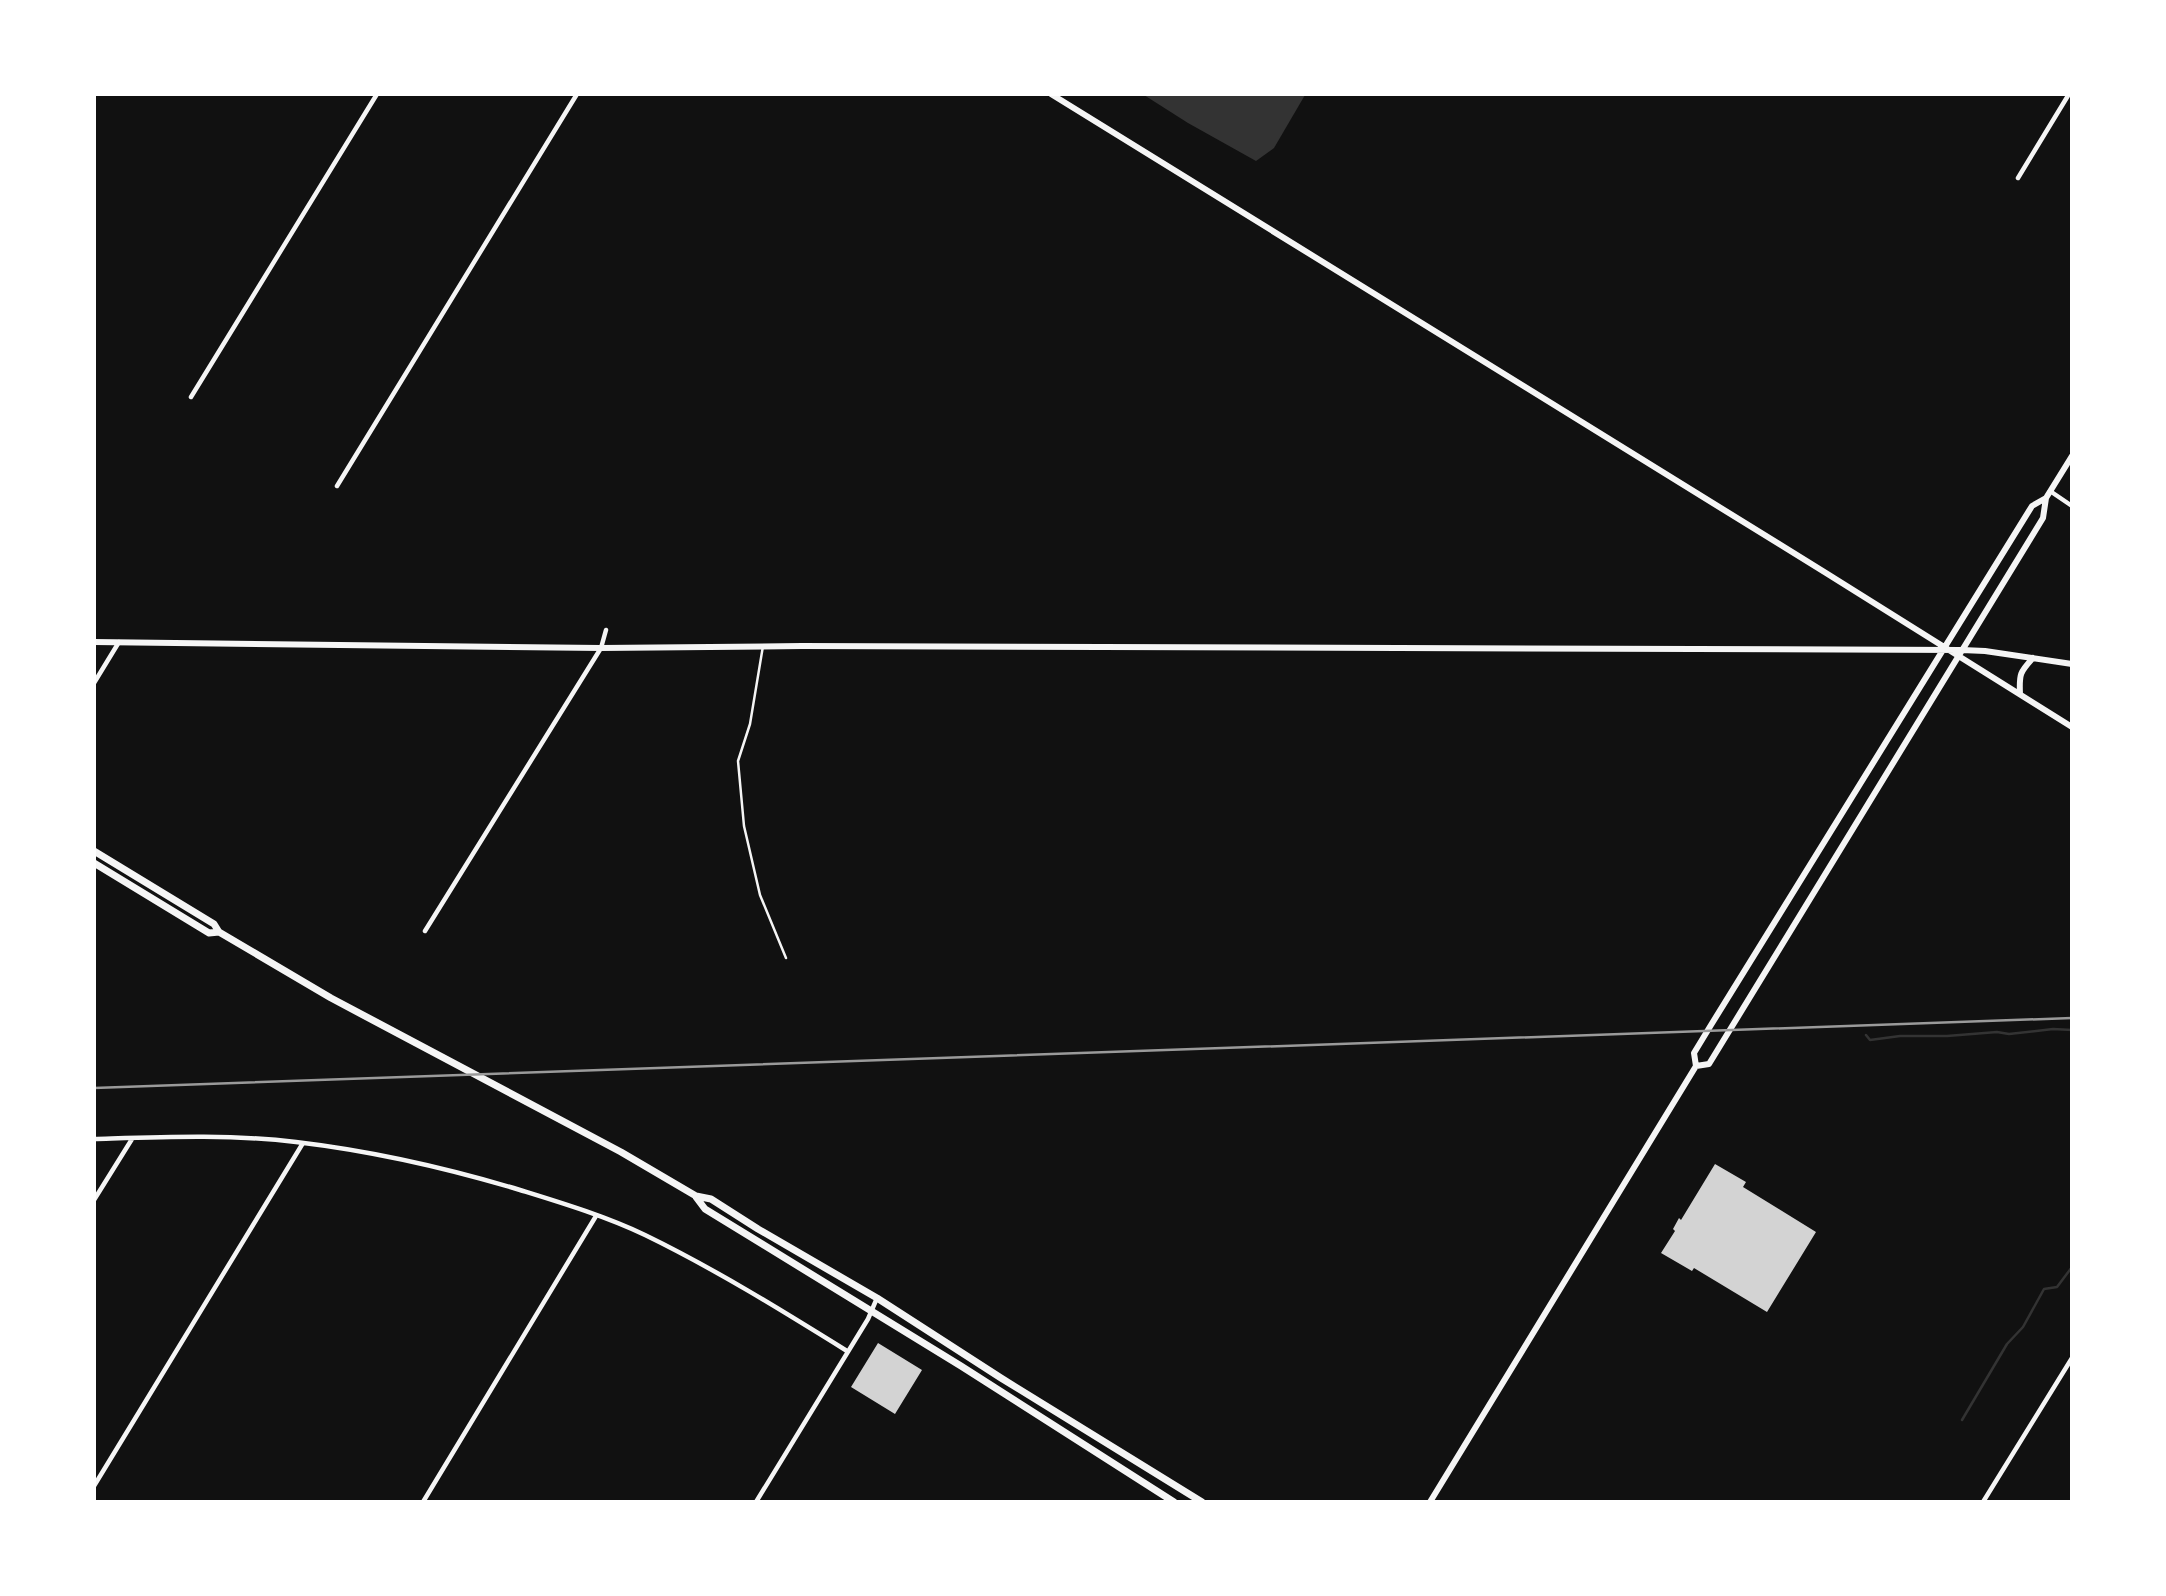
<svg xmlns="http://www.w3.org/2000/svg" width="2166" height="1596" font-family="Barlow,sans-serif">
  <rect width="100%" height="100%" fill="#111"/>
  <path fill="#333" d="M 1144,95 L 1305,95 L 1274,148 L 1256,161 L 1188,123 Z"/>
  <g fill="none" stroke-linecap="round" stroke-linejoin="round">
    <path stroke="#333" stroke-width="2.5" d="M 1866,1035 L 1870,1040 L 1900,1036 L 1947,1036 L 1997,1032 L 2009,1034 L 2053,1029 L 2072,1030
      M 1962,1420 L 2007,1344 L 2023,1327 L 2044,1289 L 2057,1287 L 2072,1267"/>
  </g>
  <path fill="#d3d3d3" d="M 1715,1164 L 1746,1182 L 1743,1187 L 1816,1232 L 1767,1312 L 1694,1268 L 1692,1271 L 1661,1253 L 1675,1231 L 1673,1229 L 1679,1218 L 1681,1220 Z
    M 878,1343 L 922,1370 L 895,1414 L 851,1387 Z"/>
  <g fill="none" stroke-linecap="round" stroke-linejoin="round">
    <path stroke="#f5f5f5" stroke-width="2.5" d="M 763,646 L 750,724 L 738,761 L 744,826 L 760,895 L 786,958"/>
    <path stroke="#f5f5f5" stroke-width="4.5" d="M 2018,178 L 2069,94
      M 191,397 L 377,94
      M 337,486 L 577,94
      M 2050,491 L 2072,506
      M 94,683 L 119,642
      M 425,931 L 601,648 L 606,630
      M 94,1139 C 162,1137 229,1134 296,1142 C 372,1151 447,1168 520,1190 C 562,1203 605,1216 645,1235 C 715,1269 781,1310 847,1351
      M 94,1200 L 132,1139
      M 94,1486 L 303,1143
      M 423,1502 L 596,1216
      M 756,1502 L 868,1319 L 877,1298
      M 1983,1502 L 2072,1358"/>
    <path stroke="#f5f5f5" stroke-width="6" d="M 1051,94 L 1826,573 L 2072,727
      M 94,642 L 601,648 L 802,646 L 1962,650 L 1985,651 L 2072,664
      M 2020,694 C 2019,674 2020,672 2033,658
      M 1696,1066 L 1709,1064 L 2043,518 L 2046,498 L 2072,456
      M 1430,1502 L 1696,1066 L 1694,1053 L 1711,1025 L 2032,506 L 2046,498"/>
    <path stroke="#f5f5f5" stroke-width="7" d="M 94,851 L 214,924 L 219,932 L 331,998 L 621,1152 L 696,1196 L 711,1199 L 758,1229 L 877,1298 L 1001,1378 L 1202,1502
      M 94,863 L 209,933 L 219,932
      M 696,1197 L 705,1209 L 961,1366 L 1174,1502"/>
    <path stroke="#9a9a9a" stroke-width="2.5" d="M 94,1088 L 2072,1018"/>
  </g>
  <rect width="2166" height="1596" fill="none" stroke="#ffffff" stroke-width="192"/>
</svg>
